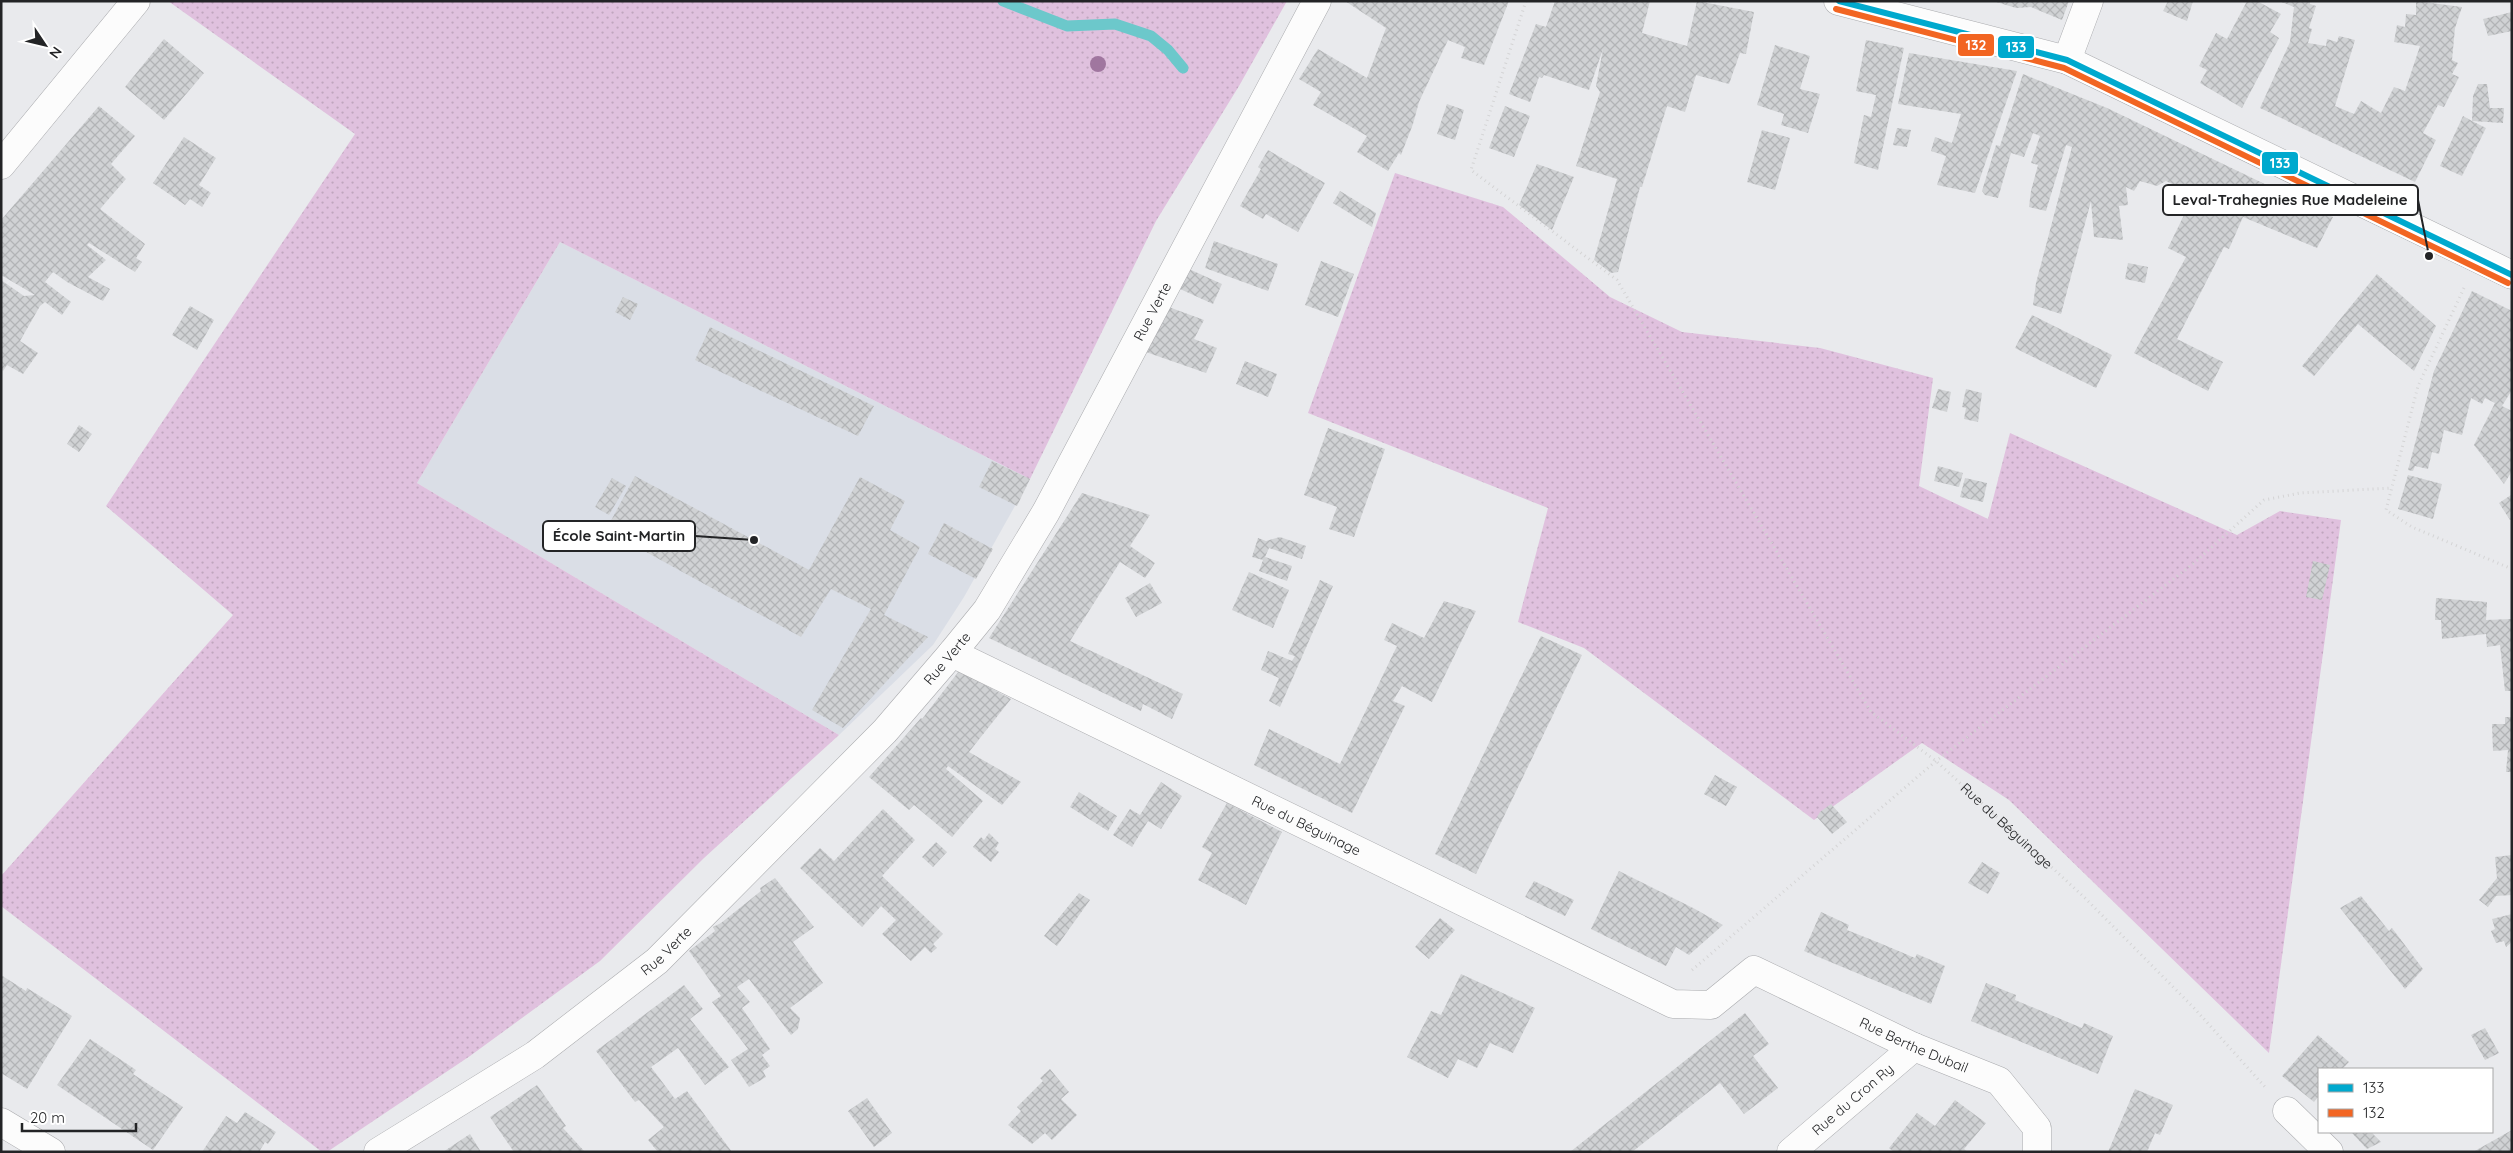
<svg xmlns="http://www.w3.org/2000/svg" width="2513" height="1153" font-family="Quicksand,sans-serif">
  <defs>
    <pattern id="grass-dots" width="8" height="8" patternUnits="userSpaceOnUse" patternTransform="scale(1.25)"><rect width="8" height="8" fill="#e0c1de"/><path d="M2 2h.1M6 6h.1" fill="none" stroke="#c0a6be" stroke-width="1.8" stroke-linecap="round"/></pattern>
    <pattern id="building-cross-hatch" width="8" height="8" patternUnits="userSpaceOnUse" patternTransform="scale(1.25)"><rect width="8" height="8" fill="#d0d2d4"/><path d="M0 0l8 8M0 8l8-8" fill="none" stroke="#b2b4b6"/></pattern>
  </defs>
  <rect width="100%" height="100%" fill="#e9eaed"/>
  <path fill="#dadee6" d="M 560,242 L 1030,479 L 964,597 L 933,645 L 839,735 L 417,483 Z"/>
  <path fill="url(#grass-dots)" d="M 168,1 L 1287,1 L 1239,86 L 1156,221 L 1030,479 L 560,242 L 417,483 L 839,735 L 704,858 L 600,961 L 470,1056 L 327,1152 L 322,1152 L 1,906 L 1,876 L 233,615 L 106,506 L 355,134 Z
    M 1395,173 L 1503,207 L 1610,297 L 1682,332 L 1820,348 L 1933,378 L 1919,486 L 1988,519 L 2010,433 L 2237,535 L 2280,511 L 2341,520 L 2269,1053 L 2009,800 L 1922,743 L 1814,820 L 1584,648 L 1518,622 L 1548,508 L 1308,413 Z"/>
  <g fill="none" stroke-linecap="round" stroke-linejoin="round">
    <path stroke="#6cc8cb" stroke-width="11" d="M 1003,1 L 1067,26 L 1115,24 L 1151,36 L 1168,50 L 1183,68"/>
  </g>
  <path fill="url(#building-cross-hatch)" d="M 1345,1 L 1509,1 L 1484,65 L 1461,58 L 1465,47 L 1448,40 L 1419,102 L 1413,124 L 1401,155 L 1399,153 L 1388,171 L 1357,152 L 1367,136 L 1313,105 L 1321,92 L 1299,79 L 1318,49 L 1367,78 L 1386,28 Z
    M 1555,1 L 1650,1 L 1642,33 L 1687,46 L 1697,1 L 1754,12 L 1746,54 L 1740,53 L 1729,84 L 1696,75 L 1685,112 L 1667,106 L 1642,187 L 1640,187 L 1618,272 L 1611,273 L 1594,260 L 1617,179 L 1576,166 L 1600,92 L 1596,86 L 1603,49 L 1589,90 L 1544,75 L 1542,78 L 1539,77 L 1530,102 L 1509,94 L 1536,24 L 1546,27 Z
    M 1993,1 L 2069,1 L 2062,20 L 2031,7 L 2016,8 Z
    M 2168,1 L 2193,1 L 2187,21 L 2163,11 Z
    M 2247,1 L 2257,1 L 2281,14 L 2270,32 L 2279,38 L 2242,108 L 2200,83 L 2207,70 L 2199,66 L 2216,33 L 2227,39 Z
    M 2279,1 L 2310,1 L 2310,4 L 2316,6 L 2309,28 L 2312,29 L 2308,43 L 2326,46 L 2327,39 L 2337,42 L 2339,36 L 2355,40 L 2335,106 L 2354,114 L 2361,101 L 2381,113 L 2394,87 L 2405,91 L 2420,46 L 2394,42 L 2397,25 L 2405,27 L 2406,14 L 2416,15 L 2416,1 L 2462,7 L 2455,28 L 2452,60 L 2458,63 L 2452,74 L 2459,77 L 2444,107 L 2438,105 L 2423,133 L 2436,140 L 2415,182 L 2260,108 L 2290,42 L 2294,7 Z
    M 2512,12 L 2512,31 L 2488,36 L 2483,19 Z
    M 164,39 L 204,73 L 164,120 L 125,87 Z
    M 1866,40 L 1904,48 L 1878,170 L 1854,163 L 1864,115 L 1871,117 L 1876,95 L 1856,91 Z
    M 1775,45 L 1810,56 L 1800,89 L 1820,94 L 1808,133 L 1781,125 L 1784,114 L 1757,105 Z
    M 1909,53 L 2017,71 L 1975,193 L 1937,185 L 1946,156 L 1931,151 L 1935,137 L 1952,143 L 1961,114 L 1898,104 Z
    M 2023,74 L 2107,108 L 2333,217 L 2317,248 L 2243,217 L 2229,249 L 2224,247 L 2177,339 L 2223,362 L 2208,391 L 2134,353 L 2186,257 L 2168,248 L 2184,215 L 2164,205 L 2172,184 L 2166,181 L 2157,186 L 2140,181 L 2134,191 L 2126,187 L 2128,205 L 2119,206 L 2123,240 L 2094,237 L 2091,201 L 2061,314 L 2033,305 L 2036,283 L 2072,147 L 2066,145 L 2046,211 L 2029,207 L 2031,191 L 2038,165 L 2031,163 L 2040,136 L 2033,133 L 2024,157 L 2011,153 L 1998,198 L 1985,195 L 1982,191 L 1996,145 L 2000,146 Z
    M 2478,84 L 2487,84 L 2490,108 L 2504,108 L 2503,123 L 2472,121 L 2486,128 L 2462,176 L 2440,166 L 2463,116 L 2472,121 L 2473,96 Z
    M 1447,104 L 1464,110 L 1455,140 L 1437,134 Z
    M 99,106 L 135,136 L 111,164 L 126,179 L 100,209 L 145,244 L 136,258 L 142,262 L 135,272 L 89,243 L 87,245 L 106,260 L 88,277 L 110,289 L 103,301 L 67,282 L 53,272 L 45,282 L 71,302 L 62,315 L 45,302 L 40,306 L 20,341 L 38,353 L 23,374 L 7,365 L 3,371 L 1,369 L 1,280 L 24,296 L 35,295 L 1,275 L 1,220 Z
    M 1505,106 L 1530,116 L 1514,157 L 1489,148 Z
    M 1897,128 L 1911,130 L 1907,147 L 1893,145 Z
    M 1762,130 L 1790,138 L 1775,190 L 1747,182 Z
    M 184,137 L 216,158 L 199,185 L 211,193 L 202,207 L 190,199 L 185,205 L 153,183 Z
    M 1268,150 L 1325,183 L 1298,232 L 1266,214 L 1263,219 L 1240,206 L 1261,169 L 1258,167 Z
    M 1537,164 L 1574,177 L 1552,230 L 1519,205 Z
    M 1340,191 L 1376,213 L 1372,227 L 1333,203 Z
    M 1214,241 L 1278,264 L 1268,291 L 1205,268 Z
    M 1321,261 L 1354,274 L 1338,317 L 1305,305 Z
    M 2128,263 L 2148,267 L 2145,283 L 2125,279 Z
    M 1189,269 L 1222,284 L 1213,304 L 1180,289 Z
    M 2377,274 L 2436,326 L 2414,371 L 2358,324 L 2314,376 L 2302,366 Z
    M 2472,291 L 2512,311 L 2512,390 L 2502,406 L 2512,411 L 2512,471 L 2504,484 L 2474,445 L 2495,403 L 2485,398 L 2482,404 L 2471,398 L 2462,435 L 2444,430 L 2439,454 L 2432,452 L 2428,469 L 2415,466 L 2413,471 L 2408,470 L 2434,371 Z
    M 623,297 L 638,304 L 630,320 L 615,312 Z
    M 190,306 L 214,320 L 197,350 L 172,335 Z
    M 1166,306 L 1204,320 L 1194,339 L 1217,348 L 1206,373 L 1143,351 Z
    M 2032,315 L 2112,355 L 2096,388 L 2015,348 Z
    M 710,327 L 874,406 L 858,436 L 695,360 Z
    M 1245,361 L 1277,374 L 1268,397 L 1236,384 Z
    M 1938,389 L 1951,392 L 1947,412 L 1932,408 Z
    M 1966,389 L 1982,393 L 1978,422 L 1964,419 L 1966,408 L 1962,407 Z
    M 79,425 L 92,434 L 79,452 L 67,444 Z
    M 1328,428 L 1385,449 L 1354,537 L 1329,529 L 1337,507 L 1304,495 Z
    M 992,461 L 1030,479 L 1017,506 L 979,487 Z
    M 1938,466 L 1963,473 L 1959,487 L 1934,481 Z
    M 2408,475 L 2442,484 L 2433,519 L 2398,509 Z
    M 635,476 L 809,570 L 860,477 L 905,501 L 890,530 L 920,547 L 884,615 L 928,637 L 843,728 L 812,710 L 871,609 L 831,589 L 801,637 L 606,530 Z
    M 612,478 L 626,486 L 609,515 L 595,507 Z
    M 1965,478 L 1987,483 L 1983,502 L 1960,497 Z
    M 1082,493 L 1150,515 L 1130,546 L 1155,563 L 1145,578 L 1120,562 L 1070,641 L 1183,694 L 1172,719 L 1143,704 L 1141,711 L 989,638 Z
    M 2511,495 L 2512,519 L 2510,520 L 2499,503 Z
    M 944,523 L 993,549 L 976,579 L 928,554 Z
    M 1280,537 L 1306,546 L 1302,559 L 1269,548 L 1265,557 L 1292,566 L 1287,581 L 1259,571 L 1263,560 L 1252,557 L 1258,538 L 1266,541 Z
    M 2313,561 L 2330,565 L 2322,600 L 2306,597 Z
    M 1249,572 L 1289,590 L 1273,628 L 1232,610 Z
    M 1320,580 L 1333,586 L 1280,707 L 1269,701 L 1279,678 L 1261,670 L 1268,651 L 1292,661 L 1295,656 L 1288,654 Z
    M 1150,583 L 1162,603 L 1136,617 L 1125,598 Z
    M 2436,598 L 2487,602 L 2486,620 L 2512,619 L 2512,691 L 2505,691 L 2500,645 L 2487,647 L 2486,634 L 2442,639 L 2441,620 L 2435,620 Z
    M 1444,601 L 1476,611 L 1432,702 L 1402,686 L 1393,701 L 1405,706 L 1352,813 L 1254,765 L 1269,729 L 1340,764 L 1397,646 L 1384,640 L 1392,623 L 1424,638 Z
    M 1541,636 L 1582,655 L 1476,874 L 1435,854 Z
    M 959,671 L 1011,699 L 969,752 L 1021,782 L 1002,805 L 948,766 L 946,769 L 983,801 L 952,837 L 914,805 L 909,810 L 869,777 L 921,718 L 922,719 Z
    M 2505,717 L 2512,717 L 2512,772 L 2506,772 L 2508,750 L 2493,751 L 2492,724 L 2505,724 Z
    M 1715,775 L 1737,787 L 1726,806 L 1704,794 Z
    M 1161,782 L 1182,796 L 1161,829 L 1148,821 L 1132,847 L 1113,835 L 1130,809 L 1140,815 Z
    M 1079,792 L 1117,816 L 1108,831 L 1070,807 Z
    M 1227,803 L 1282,832 L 1246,905 L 1198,880 L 1212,853 L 1202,847 Z
    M 1831,804 L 1847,822 L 1832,834 L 1817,817 L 1820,812 Z
    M 883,809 L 915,840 L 882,876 L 943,934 L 933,944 L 937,948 L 931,953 L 925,947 L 911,961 L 882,934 L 896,920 L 881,906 L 862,927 L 800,868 L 820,848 L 834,861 Z
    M 989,833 L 999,843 L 995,849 L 999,852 L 991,862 L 973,847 L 981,837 L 984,840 Z
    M 936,842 L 947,852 L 933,867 L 922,857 Z
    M 2512,855 L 2512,895 L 2496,896 L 2488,907 L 2479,900 L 2497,878 L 2495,857 Z
    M 1982,862 L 2000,873 L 1988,894 L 1968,883 Z
    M 1619,871 L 1695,909 L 1723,925 L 1689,955 L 1676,947 L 1666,966 L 1591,929 Z
    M 775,878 L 814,927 L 793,942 L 823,983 L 790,1008 L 800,1018 L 798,1029 L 791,1035 L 749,979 L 737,987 L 750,1002 L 742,1008 L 770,1049 L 762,1055 L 770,1066 L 763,1071 L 766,1077 L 749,1087 L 731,1060 L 748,1049 L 712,1002 L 721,996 L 689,951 L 715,931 L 713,927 L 721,923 L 761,891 L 760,888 Z
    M 1534,881 L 1574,900 L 1565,916 L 1525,897 Z
    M 1079,893 L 1090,900 L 1057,946 L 1044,936 Z
    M 2361,896 L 2389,931 L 2392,928 L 2423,969 L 2405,989 L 2340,908 Z
    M 1821,912 L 1849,925 L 1847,930 L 1882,944 L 1915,958 L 1917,954 L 1945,966 L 1931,1004 L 1804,951 Z
    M 2512,914 L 2512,942 L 2506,947 L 2504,941 L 2496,943 L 2491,931 L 2495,929 L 2492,919 Z
    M 1440,918 L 1455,930 L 1429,959 L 1415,947 Z
    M 1461,974 L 1535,1008 L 1513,1053 L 1490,1043 L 1477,1068 L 1458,1059 L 1448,1078 L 1407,1057 L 1431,1011 L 1441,1015 Z
    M 1,975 L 26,991 L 27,988 L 72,1016 L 27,1089 L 1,1073 Z
    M 1986,983 L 2016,995 L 2015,1000 L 2082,1028 L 2084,1023 L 2113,1036 L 2098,1074 L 1971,1021 Z
    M 684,985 L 703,1009 L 690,1019 L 729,1067 L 705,1085 L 678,1048 L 651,1067 L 675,1099 L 687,1091 L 732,1152 L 658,1152 L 648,1140 L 664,1127 L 639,1100 L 635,1102 L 596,1051 Z
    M 1745,1013 L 1769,1044 L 1753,1056 L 1778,1088 L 1744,1114 L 1720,1083 L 1632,1152 L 1570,1152 Z
    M 2485,1028 L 2499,1053 L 2485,1060 L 2471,1035 Z
    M 2318,1035 L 2349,1062 L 2342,1069 L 2319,1069 L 2319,1096 L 2314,1102 L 2282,1076 Z
    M 90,1039 L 136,1070 L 133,1074 L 183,1107 L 153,1150 L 57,1085 Z
    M 1050,1069 L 1069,1092 L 1061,1099 L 1077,1115 L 1052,1140 L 1045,1133 L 1032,1144 L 1008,1125 L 1021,1111 L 1017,1107 L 1043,1081 L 1040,1078 Z
    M 537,1085 L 566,1126 L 563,1128 L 585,1152 L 514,1152 L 490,1117 Z
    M 2135,1089 L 2173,1105 L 2160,1135 L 2155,1133 L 2147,1152 L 2108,1152 Z
    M 867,1098 L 892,1133 L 874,1147 L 848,1111 Z
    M 1955,1100 L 1986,1123 L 1964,1149 L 1968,1152 L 1894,1152 L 1889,1148 L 1917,1113 L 1935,1126 Z
    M 245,1112 L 276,1132 L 268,1144 L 265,1142 L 259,1152 L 202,1152 L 226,1116 L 237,1123 Z
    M 2512,1130 L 2512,1152 L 2473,1152 Z
    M 2354,1132 L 2371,1132 L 2381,1142 L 2367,1149 L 2352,1133 Z
    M 470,1134 L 481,1152 L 443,1152 Z"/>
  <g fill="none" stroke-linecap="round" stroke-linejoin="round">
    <defs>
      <g id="minor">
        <path d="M 1838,1 L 2067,60 L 2512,275"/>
        <path d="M 2067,60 L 2089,1"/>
        <path d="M 1,165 L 136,1"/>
        <path id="s2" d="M 952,653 L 1673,1004 L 1711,1005 L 1754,970 L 1914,1047 L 1999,1081 L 2037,1128 L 2037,1152"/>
        <path d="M 2287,1111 L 2329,1152"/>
        <path d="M 1,1122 L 51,1152"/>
        <path id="s3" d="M 378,1152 L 535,1055 L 657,961 L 885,731 L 952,653 L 987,610 L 1046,512 L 1317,1"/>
        <path id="s4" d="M 1791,1152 L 1914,1047"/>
      </g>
    </defs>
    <use href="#minor" stroke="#a9aaad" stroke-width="29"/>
    <g stroke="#d4d4d5" stroke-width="3" stroke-dasharray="1 4" stroke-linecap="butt">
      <path id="s1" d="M 1526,1 L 1471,170 L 1617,280 L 1871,712 L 1936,761 L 2084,897 L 2195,1009 L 2265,1087"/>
      <path d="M 2464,288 L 2418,386 L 2386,510 L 2412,527 L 2512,569"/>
      <path d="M 1692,970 L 1936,761 L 2193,564 L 2264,500 L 2300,493 L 2391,488"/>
    </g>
    <use href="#minor" stroke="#fcfcfc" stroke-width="28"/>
    <defs>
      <path id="bus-1" d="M 1839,1 L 2067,60 L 2512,275"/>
      <path id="bus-2" d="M 1836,9 L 2064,68 L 2508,283"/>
    </defs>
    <use href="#bus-1" stroke="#fff" stroke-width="10"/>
    <use href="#bus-2" stroke="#fff" stroke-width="10"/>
    <use href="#bus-1" stroke="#00a9ce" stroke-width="6"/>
    <use href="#bus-2" stroke="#f26522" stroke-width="6"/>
  </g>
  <circle fill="#a0769f" cx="1098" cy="64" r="8"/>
  <g text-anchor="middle" stroke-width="4" stroke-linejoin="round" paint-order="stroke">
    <g font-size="14" fill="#232426" stroke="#fff">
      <text dy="5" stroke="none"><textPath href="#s3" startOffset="1162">Rue Verte</textPath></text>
      <text dy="5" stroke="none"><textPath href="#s3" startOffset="758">Rue Verte</textPath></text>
      <text dy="5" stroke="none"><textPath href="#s1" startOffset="1039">Rue du Béguinage</textPath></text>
      <text dy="5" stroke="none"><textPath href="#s2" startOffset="394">Rue du Béguinage</textPath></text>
      <text dy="5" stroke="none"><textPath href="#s3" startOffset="352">Rue Verte</textPath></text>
      <text dy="5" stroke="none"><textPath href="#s2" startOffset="1072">Rue Berthe Dubail</textPath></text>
      <text dy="5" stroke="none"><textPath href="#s4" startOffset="81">Rue du Cron Ry</textPath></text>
    </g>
  </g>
  <path fill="none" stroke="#232426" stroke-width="2" d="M2429 256L2418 200M754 540L695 536"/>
  <g fill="#232426" stroke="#fff" stroke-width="2">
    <circle cx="2429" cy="256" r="5"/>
    <circle cx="754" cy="540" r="5"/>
  </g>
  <g fill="#fff" stroke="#232426" stroke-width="2">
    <rect x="2163" y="185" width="255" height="30" rx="5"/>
    <rect x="543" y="521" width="152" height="30" rx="5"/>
  </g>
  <g font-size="15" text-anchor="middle" font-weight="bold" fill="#232426">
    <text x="2290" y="205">Leval-Trahegnies Rue Madeleine</text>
    <text x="619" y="541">École Saint-Martin</text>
  </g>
  <g stroke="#fff" stroke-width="2">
    <rect x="1957" y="33" width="38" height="24" rx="5" fill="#f26522"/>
    <rect x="1997" y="35" width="38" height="24" rx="5" fill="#00a9ce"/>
    <rect x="2261" y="151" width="38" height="24" rx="5" fill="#00a9ce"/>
  </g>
  <g font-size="14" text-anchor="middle" font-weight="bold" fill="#fff">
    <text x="1976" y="50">132</text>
    <text x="2016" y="52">133</text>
    <text x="2280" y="168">133</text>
  </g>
  <rect width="2513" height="1153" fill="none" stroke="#232426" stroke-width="5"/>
  <rect x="2318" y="1068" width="175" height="65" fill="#ffffff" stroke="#a7a7a8"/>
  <rect x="2328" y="1084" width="25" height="8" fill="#00a9ce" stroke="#a7a7a8"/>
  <text x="2363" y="1093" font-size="15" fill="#232426">133</text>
  <rect x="2328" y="1109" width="25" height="8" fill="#f26522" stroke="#a7a7a8"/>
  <text x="2363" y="1118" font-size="15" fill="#232426">132</text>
  <g transform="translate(45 45) rotate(125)" stroke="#ffffff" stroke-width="4" paint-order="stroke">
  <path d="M0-4L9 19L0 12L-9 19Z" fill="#232426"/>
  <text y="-8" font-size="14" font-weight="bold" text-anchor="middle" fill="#232426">N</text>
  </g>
  <path d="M22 1123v8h114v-8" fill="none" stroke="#232426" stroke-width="2.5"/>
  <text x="30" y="1123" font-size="15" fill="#232426" stroke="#ffffff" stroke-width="4" paint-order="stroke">20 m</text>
</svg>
